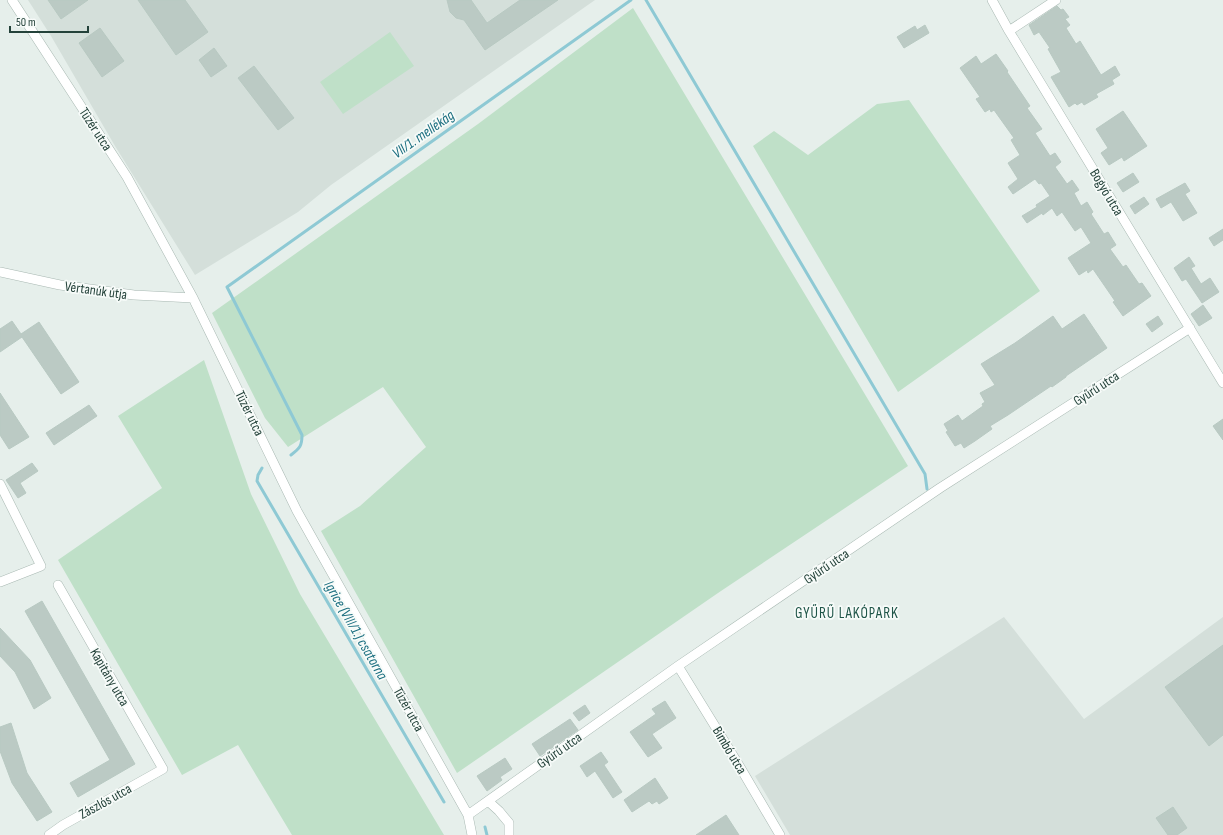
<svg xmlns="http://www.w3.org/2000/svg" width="1223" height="835" font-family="'Sofia Sans Condensed',sans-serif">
  <rect width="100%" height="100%" fill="#e6efeb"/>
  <path fill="#d4dfda" d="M 28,0 L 595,0 L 331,185 L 298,212 L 195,275 L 115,146 L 51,36 Z
    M 1004,617 L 1084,719 L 1223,617 L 1223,835 L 790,835 L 755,776 Z"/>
  <path fill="#bfe0c8" d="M 633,8 L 908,466 L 718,593 L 457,773 L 321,531 L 360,506 L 426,447 L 383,387 L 288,447 L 265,418 L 212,313 L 478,124 Z
    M 390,32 L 414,66 L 343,114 L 320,82 Z
    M 909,100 L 1040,291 L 898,392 L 753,146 L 774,131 L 808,155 L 877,104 Z
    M 204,360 L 251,494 L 300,594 L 444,835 L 292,835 L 238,745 L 182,775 L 58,560 L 162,488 L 118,416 Z"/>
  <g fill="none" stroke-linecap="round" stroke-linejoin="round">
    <path stroke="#8ec9d4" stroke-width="3" d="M 646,0 L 925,474 L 927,489
      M 291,455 C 300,448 302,446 302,435 L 227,287 L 631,0
      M 262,468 L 258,475 L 257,481 L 444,802
      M 485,827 L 487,835"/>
  </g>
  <path fill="#bbcac4" stroke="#b8c9c2" d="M 48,0 L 88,0 L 61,19 Z
    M 138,0 L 185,0 L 208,32 L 176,55 Z
    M 447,0 L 471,0 L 487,23 L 520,0 L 558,0 L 485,50 L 464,20 L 456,18 L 450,12 Z
    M 1057,6 L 1061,10 L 1063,9 L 1069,17 L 1065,19 L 1070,25 L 1066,28 L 1076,44 L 1080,41 L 1101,75 L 1115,66 L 1120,75 L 1112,80 L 1114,84 L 1096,94 L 1098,97 L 1084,105 L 1082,102 L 1077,105 L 1075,103 L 1069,107 L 1051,77 L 1061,72 L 1048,49 L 1050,48 L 1039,32 L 1034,35 L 1029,25 Z
    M 925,25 L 929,33 L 904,48 L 897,37 L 915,26 L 917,30 Z
    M 100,28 L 124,61 L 102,77 L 79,43 Z
    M 214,48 L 227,66 L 211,77 L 199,60 Z
    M 996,54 L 1008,71 L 1007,72 L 1030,106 L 1027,108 L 1042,129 L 1035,133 L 1050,156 L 1055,153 L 1061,162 L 1055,167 L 1067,184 L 1072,180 L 1079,190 L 1074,193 L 1081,206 L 1087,202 L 1093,212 L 1091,214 L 1104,234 L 1108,232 L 1116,245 L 1110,249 L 1123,267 L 1126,265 L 1139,284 L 1142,283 L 1151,296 L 1123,316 L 1113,302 L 1115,301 L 1093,269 L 1088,273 L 1087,270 L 1079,275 L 1068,258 L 1091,243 L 1081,227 L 1075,231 L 1062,212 L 1057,216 L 1052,208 L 1043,215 L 1042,213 L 1027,223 L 1022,216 L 1037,207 L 1036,205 L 1050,196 L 1041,183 L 1039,184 L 1035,179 L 1013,194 L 1008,187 L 1018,179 L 1008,163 L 1020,155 L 1011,140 L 1014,138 L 994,110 L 991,112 L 990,109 L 985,112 L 976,99 L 980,97 L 960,68 L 976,56 L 981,64 Z
    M 254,66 L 294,118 L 278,130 L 238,78 Z
    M 1123,111 L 1147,146 L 1124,161 L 1122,157 L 1109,165 L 1101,153 L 1108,148 L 1096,129 Z
    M 1133,173 L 1139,182 L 1123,192 L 1117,183 Z
    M 1185,183 L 1190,191 L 1185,194 L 1197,213 L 1183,221 L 1171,202 L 1161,208 L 1156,199 Z
    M 1144,197 L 1149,204 L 1135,214 L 1130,206 Z
    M 1223,229 L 1223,240 L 1214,246 L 1209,238 Z
    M 1189,257 L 1195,266 L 1191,268 L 1201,284 L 1210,278 L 1219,292 L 1202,303 L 1186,279 L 1182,281 L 1174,268 Z
    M 1203,305 L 1212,318 L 1199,326 L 1191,314 Z
    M 1084,314 L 1107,348 L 1066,376 L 1066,377 L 1052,387 L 1051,386 L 1008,415 L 990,426 L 992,429 L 975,441 L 964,448 L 961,443 L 955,446 L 946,432 L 948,431 L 944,424 L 958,415 L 962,421 L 983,406 L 982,404 L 985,402 L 980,393 L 995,385 L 981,364 L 1015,343 L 1053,316 L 1062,329 Z
    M 1158,316 L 1163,324 L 1152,332 L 1146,324 Z
    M 12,321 L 21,334 L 39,322 L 79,382 L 61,394 L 22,337 L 0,352 L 0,329 Z
    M 0,393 L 29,437 L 9,449 L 0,435 Z
    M 89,405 L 97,416 L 54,445 L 46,433 Z
    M 1223,419 L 1223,440 L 1213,426 Z
    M 32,463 L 38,471 L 20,483 L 26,493 L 18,498 L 6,480 Z
    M 42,601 L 135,764 L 78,797 L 70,783 L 110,760 L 25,611 Z
    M 0,628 L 30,660 L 51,698 L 34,709 L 15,672 L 0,656 Z
    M 1223,645 L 1223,735 L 1209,746 L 1165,687 Z
    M 665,701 L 676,718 L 652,734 L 662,748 L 648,757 L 630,732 L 656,714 L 652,709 Z
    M 585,705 L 590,713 L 579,721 L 573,713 Z
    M 570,719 L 578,730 L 540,756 L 532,744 Z
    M 11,723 L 27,773 L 52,812 L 37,821 L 12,783 L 0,751 L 0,727 Z
    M 601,752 L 608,762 L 604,765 L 622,792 L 613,798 L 595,771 L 587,777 L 580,766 Z
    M 505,758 L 512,769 L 500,777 L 502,780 L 487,791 L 477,776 Z
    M 655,778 L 668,798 L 659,804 L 657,801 L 652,804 L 649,801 L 632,812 L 624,800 Z
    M 1173,807 L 1187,828 L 1177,835 L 1168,835 L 1156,818 Z
    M 726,815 L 739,835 L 696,835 Z"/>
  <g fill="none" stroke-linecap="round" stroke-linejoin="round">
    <defs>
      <path id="minor" d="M 12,0 L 127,177 L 193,298 L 297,511 L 468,815 L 472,835
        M 992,0 L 1009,31 L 1223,383
        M 1009,31 L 1056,0
        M 0,272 L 60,285 L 134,295 L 193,298
        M 0,484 L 41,566 L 0,582
        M 678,666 L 737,762 L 780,835
        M 488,801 L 499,811 L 509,823 L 509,835
        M 468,815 L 678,666 L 940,488 L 1190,328
        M 49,835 L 63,825 L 163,769 L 58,585"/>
    </defs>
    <use href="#minor" stroke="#a8b8b2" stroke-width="10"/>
    <use href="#minor" stroke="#fff" stroke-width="9"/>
  </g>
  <g text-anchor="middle" stroke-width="3.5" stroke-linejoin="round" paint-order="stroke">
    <g font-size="14" fill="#24423a" stroke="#f7fbf9">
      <text transform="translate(96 129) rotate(57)" y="5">Tüzér utca</text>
      <text transform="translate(1107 192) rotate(59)" y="5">Bogyó utca</text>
      <text transform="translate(96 290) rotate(8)" y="5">Vértanúk útja</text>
      <text transform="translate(1096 388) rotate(-33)" y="5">Gyűrű utca</text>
      <text transform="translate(250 413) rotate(64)" y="5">Tüzér utca</text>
      <text transform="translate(826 566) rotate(-34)" y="5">Gyűrű utca</text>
      <text transform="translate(110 677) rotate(60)" y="5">Kapitány utca</text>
      <text transform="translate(409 709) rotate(61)" y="5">Tüzér utca</text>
      <text transform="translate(559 750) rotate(-35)" y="5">Gyűrű utca</text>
      <text transform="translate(730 750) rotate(59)" y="5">Bimbó utca</text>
      <text transform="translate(105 801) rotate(-29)" y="5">Zászlós utca</text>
    </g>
    <g font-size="15" font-style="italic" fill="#1c6f80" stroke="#f7fbf9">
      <text transform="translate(423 134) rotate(-35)" y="5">VII/1. mellékág</text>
      <text transform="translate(356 630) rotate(60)" y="5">Igrice (VIII/1.) csatorna</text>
    </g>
    <g font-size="15" letter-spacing="1" fill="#1f5548" stroke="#f7fbf9">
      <text x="847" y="618">GYŰRŰ LAKÓPARK</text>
    </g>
  </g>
  <path d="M10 26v6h78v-6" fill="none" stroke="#24423a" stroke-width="2"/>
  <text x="16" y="26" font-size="12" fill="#24423a" stroke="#f7fbf9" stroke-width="3" paint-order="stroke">50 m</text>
</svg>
